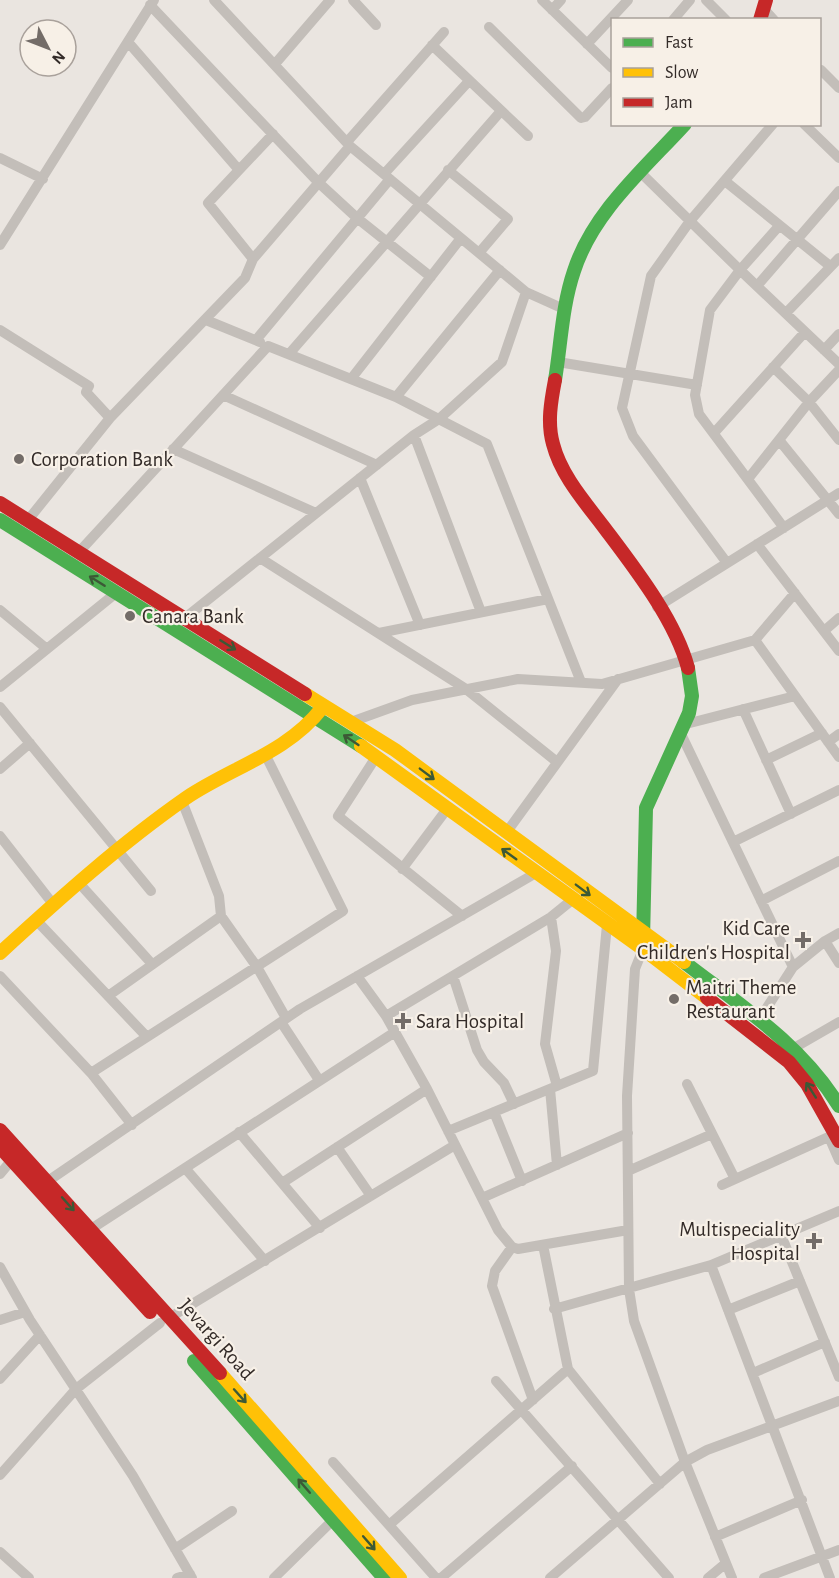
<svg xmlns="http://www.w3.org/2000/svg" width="839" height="1578" font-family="'Alegreya Sans',sans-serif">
  <rect width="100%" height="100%" fill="#eae5e0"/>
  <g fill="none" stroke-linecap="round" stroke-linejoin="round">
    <path stroke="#c3beb9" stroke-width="10" d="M 214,0 L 350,146 L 526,292 L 566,310
      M 353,0 L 376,25
      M 542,0 L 612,68
      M 706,0 L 726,20
      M 150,5 L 319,183 L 357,218 L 431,277
      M 764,9 L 774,20
      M 552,10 L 561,0
      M 673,20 L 690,0
      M 489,27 L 581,118 L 585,117 L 612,88
      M 128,42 L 239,170
      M 587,44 L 628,0
      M 432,45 L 528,136
      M 275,64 L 330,0
      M 821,70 L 839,88
      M 804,124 L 839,158
      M 347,142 L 444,32
      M 0,158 L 43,179
      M 448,170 L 508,219 L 479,253
      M 641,173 L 740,270 L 710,310 L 695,395 L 699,414 L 784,528
      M 384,174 L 469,81
      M 725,181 L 830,266
      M 779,226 L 740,270 L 839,364
      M 0,245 L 154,0
      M 253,259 L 208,203 L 273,134
      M 757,286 L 839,191
      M 786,313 L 839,258
      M 206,320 L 260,342
      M 0,330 L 89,386 L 86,392 L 110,418
      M 256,340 L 390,179
      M 824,350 L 839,334
      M 289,354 L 501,111
      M 558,362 L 697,385
      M 773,367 L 809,402 L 839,440
      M 351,379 L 461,238
      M 223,395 L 377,465
      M 396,397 L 500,270
      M 714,433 L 805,332
      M 414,435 L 481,612
      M 779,440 L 839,514
      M 173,449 L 316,513
      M 360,478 L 420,625
      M 748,479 L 809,402 L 839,370
      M 28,520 L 110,418 L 245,278 L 253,259 L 350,146
      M 757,544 L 839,651
      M 79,552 L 268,346 L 396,397 L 487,444 L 581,682
      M 260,558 L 466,689 L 557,762
      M 727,563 L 633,436 L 622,408 L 651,276 L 690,221 L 773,124
      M 657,607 L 839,493
      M 0,610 L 47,649
      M 185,618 L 414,435 L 439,419 L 502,362 L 526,292
      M 824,631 L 839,618
      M 379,633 L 548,599
      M 755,640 L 795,593
      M 0,687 L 116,593
      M 0,707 L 151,891
      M 743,709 L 791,814
      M 351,722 L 412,700 L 518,679 L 602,684 L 755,640 L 839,757
      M 686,724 L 795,696
      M 681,734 L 793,967
      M 828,742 L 839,734
      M 376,757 L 338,816 L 462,916
      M 766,760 L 822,733
      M 0,769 L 30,743
      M 182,801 L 219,896 L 221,916
      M 506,833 L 618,679
      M 0,836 L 53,904
      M 733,842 L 839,790
      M 402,869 L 447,809
      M 79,883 L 152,964
      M 572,900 L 551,917 L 386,1016 L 427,1089 L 498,1230 L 512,1247 L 518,1249 L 628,1230
      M 761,901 L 839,861
      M 551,917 L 556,951 L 545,1044 L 557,1086
      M 36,920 L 147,1037
      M 825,941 L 839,933
      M 643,949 L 635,969 L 627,1096 L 629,1289 L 634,1321 L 685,1462 L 732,1578
      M 0,976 L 91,1073
      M 357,976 L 386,1016
      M 453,976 L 477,1050 L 484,1062 L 504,1083 L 514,1104
      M 108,996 L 221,916 L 257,967 L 286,1018
      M 759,1020 L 793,967 L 825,941 L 839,963
      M 281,1022 L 319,1080
      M 794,1048 L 839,1022
      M 687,1084 L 735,1179
      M 550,1089 L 557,1165
      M 494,1112 L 522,1181
      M 132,1125 L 91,1073 L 343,911 L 265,754
      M 448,1131 L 593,1071 L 607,925
      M 239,1132 L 320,1228
      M 829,1137 L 839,1160
      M 337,1147 L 371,1196
      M 185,1168 L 265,1261
      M 628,1171 L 712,1134
      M 0,1174 L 15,1156
      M 48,1181 L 300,1009 L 536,873
      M 282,1183 L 427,1089
      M 722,1185 L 835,1134
      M 482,1198 L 628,1133
      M 91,1229 L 395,1032
      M 781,1235 L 839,1377
      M 543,1245 L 568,1369
      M 512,1247 L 495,1271 L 492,1286 L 533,1400
      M 711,1265 L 830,1578
      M 0,1267 L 30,1320 L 133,1476 L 192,1578
      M 554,1309 L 711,1265 L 839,1211
      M 728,1310 L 800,1281
      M 169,1318 L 455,1145
      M 0,1320 L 25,1312
      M 753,1373 L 825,1342
      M 0,1379 L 40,1335
      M 496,1381 L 669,1578
      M 333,1462 L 436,1578
      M 0,1475 L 76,1389 L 160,1323
      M 389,1525 L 568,1369 L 660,1484
      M 715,1537 L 802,1500
      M 175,1549 L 232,1511
      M 0,1552 L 29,1578
      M 177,1578 L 190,1574
      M 274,1578 L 334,1519
      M 441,1578 L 572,1466
      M 550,1578 L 685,1462 L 707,1450 L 839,1401
      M 708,1578 L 726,1563
      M 764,1578 L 839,1550"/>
    <path stroke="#4caf50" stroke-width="14" d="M 555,380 C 561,344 562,306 574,271 C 593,212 645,168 685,124
      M 0,520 L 361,746
      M 643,940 L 646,808 L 689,713 L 692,696 L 688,668
      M 684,962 C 741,1006 801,1044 839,1106
      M 194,1361 L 384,1578"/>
    <path stroke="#ffc107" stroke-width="14" d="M 305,694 L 395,750 L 684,962
      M 361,746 L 643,949 L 707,998
      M 0,953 C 59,899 120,844 186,798 C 232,767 287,753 322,708
      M 220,1373 L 400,1578"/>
    <path stroke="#c62828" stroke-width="14" d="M 760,20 L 766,0
      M 555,380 C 551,401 547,423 553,444 C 561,475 584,501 603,526 C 633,566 675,619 688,668
      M 0,503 L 305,694
      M 707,998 L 789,1062 L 807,1084 L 839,1141
      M 0,1130 L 220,1373
      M 0,1147 L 150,1312"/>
  </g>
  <defs><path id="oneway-shaft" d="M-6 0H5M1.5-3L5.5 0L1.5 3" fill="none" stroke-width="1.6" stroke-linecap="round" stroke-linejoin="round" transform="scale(1.5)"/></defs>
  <g stroke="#3c5936">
    <use href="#oneway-shaft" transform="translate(97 581) rotate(-148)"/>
    <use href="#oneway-shaft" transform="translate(228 645) rotate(32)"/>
    <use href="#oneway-shaft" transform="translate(351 740) rotate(-146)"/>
    <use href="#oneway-shaft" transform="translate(427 774) rotate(37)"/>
    <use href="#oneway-shaft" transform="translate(509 854) rotate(-144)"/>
    <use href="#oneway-shaft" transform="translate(583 890) rotate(37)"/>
    <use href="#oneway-shaft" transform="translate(811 1090) rotate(-123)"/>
    <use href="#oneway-shaft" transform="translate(68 1204) rotate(48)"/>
    <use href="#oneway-shaft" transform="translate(240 1396) rotate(48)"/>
    <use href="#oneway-shaft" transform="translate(304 1486) rotate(-131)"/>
    <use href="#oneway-shaft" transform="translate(369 1543) rotate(49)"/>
  </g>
  <g fill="#736c68" stroke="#f7f0e7" stroke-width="2">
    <circle cx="19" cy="459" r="6"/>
    <circle cx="130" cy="616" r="6"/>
    <path d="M800 931h6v6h6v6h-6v6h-6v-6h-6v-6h6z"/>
    <circle cx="674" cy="999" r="6"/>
    <path d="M400 1012h6v6h6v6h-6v6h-6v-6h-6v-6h6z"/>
    <path d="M811 1232h6v6h6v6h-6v6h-6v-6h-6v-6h6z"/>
  </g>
  <g text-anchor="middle" stroke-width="4.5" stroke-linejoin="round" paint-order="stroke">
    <g font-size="21" fill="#332b28" stroke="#f7f0e7" text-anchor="start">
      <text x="31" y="466">Corporation Bank</text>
      <text x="142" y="623">Canara Bank</text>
      <text x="790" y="935" text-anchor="end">Kid Care<tspan x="790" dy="24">Children's Hospital</tspan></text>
      <text x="686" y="994">Maitri Theme<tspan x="686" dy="24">Restaurant</tspan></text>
      <text x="416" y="1028">Sara Hospital</text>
      <text x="800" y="1236" text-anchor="end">Multispeciality<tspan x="800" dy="24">Hospital</tspan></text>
    </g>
    <g font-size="21" fill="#332b28" stroke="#f7f0e7">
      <text transform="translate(217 1339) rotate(48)" y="7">Jevargi Road</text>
    </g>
  </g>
  <rect x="611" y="18" width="210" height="108" fill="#f7f0e7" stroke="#a9a19b" stroke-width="1.5"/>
  <rect x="623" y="38" width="30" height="9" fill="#4caf50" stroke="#a9a19b" stroke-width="1.5"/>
  <text x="665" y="48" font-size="18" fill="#332b28">Fast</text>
  <rect x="623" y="68" width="30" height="9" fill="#ffc107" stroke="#a9a19b" stroke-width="1.5"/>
  <text x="665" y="78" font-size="18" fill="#332b28">Slow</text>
  <rect x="623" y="98" width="30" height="9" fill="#c62828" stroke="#a9a19b" stroke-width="1.5"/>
  <text x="665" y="108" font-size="18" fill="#332b28">Jam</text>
  <g transform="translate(48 48) rotate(132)"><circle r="28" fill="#f7f0e7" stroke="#a9a19b" stroke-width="1.5"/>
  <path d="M0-4.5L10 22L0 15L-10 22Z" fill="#736c68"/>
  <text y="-9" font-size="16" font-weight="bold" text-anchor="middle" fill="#332b28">N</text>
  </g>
</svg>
